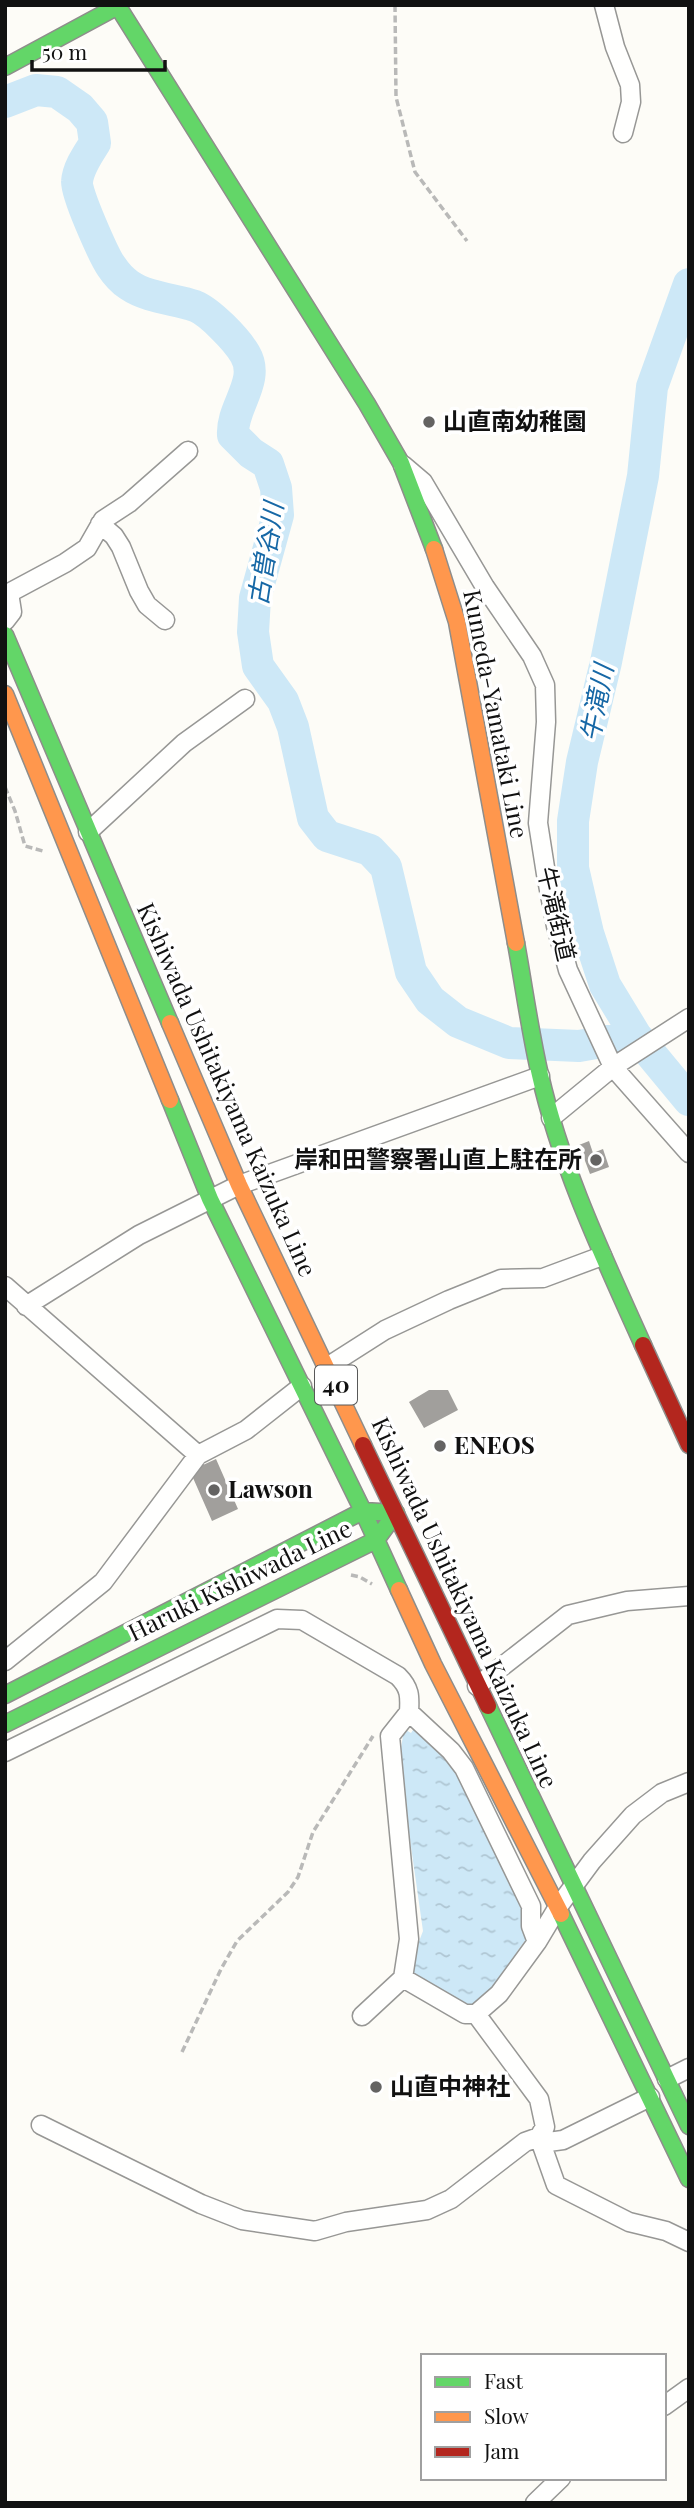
<svg xmlns="http://www.w3.org/2000/svg" width="694" height="2508" font-family="'Playfair Display','Noto Sans JP',serif">
  <defs>
    <pattern id="water-ripples" width="26" height="14" patternUnits="userSpaceOnUse" patternTransform="scale(1.75)"><rect width="26" height="14" fill="#cde8f7"/><path d="M2 4q2-2 4 0t4 0M15 11q2-2 4 0t4 0" fill="none" stroke="#afc6d3"/></pattern>
  </defs>
  <rect width="100%" height="100%" fill="#fdfcf7"/>
  <path fill="url(#water-ripples)" d="M 415,1727 L 451,1761 L 523,1901 L 528,1937 L 518,1950 L 500,1984 L 474,2006 L 456,2005 L 407,1973 L 423,1931 L 399,1762 L 404,1729 L 411,1733 Z"/>
  <g fill="none" stroke-linecap="round" stroke-linejoin="round">
    <path stroke="#cde8f7" stroke-width="32" d="M 5,102 L 36,90 L 57,92 L 80,108 L 92,122 L 95,143 C 88,154 78,168 77,182 C 75,191 104,256 111,266 C 115,272 123,281 129,285 C 148,298 174,299 195,306 C 210,312 237,340 245,354 C 261,381 231,407 233,435 L 251,453 L 268,464 L 276,488 L 278,515 L 255,598 L 253,632 L 258,666 L 283,701 L 293,727 L 313,818 L 327,836 L 370,850 L 386,867 L 411,972 L 430,1000 L 458,1022 L 509,1043 L 579,1046 L 636,1036
      M 689,284 L 652,387 L 643,476 L 606,662 L 582,762 L 573,821 L 573,868 L 588,933 L 605,985 L 636,1036 L 689,1100"/>
  </g>
  <path fill="#a19f9c" d="M 589,1141 L 593,1153 L 603,1149 L 609,1167 L 590,1174 L 579,1145 Z
    M 429,1390 L 448,1390 L 458,1410 L 424,1428 L 409,1402 Z
    M 216,1459 L 238,1509 L 212,1521 L 190,1471 Z"/>
  <g fill="none" stroke-linecap="round" stroke-linejoin="round">
    <defs>
      <path id="street" d="M 604,5 L 615,47 L 630,85 L 631,102 L 623,133
        M 403,465 L 423,482 L 485,587 L 532,656 L 545,685 L 546,722 L 538,823 L 546,874 L 556,926 L 568,970 L 613,1067 L 689,1018
        M 100,524 L 114,536 L 121,547 L 139,591 L 147,605 L 165,620
        M 5,621 L 12,612 L 9,593 L 65,563 L 87,548 L 103,520 L 129,503 L 188,451
        M 88,832 L 184,743 L 245,699
        M 551,1118 L 613,1067 L 689,1153
        M 5,1286 L 198,1455
        M 26,1306 L 139,1235 L 239,1185 L 540,1076
        M 327,1367 L 385,1330 L 449,1300 L 501,1279 L 543,1278 L 602,1256
        M 5,1661 L 103,1582 L 198,1455 L 246,1430 L 302,1386
        M 477,1686 L 568,1615 L 627,1601 L 689,1596
        M 5,1752 L 277,1619 L 302,1620 L 398,1676 C 410,1688 410,1696 409,1712 L 451,1751 L 464,1768 L 531,1906 L 531,1926 L 537,1942
        M 403,1978 L 409,1939 L 390,1736 L 409,1712
        M 362,2016 L 403,1978 L 465,2014 L 476,2014 L 499,1994 L 537,1942 L 558,1907 L 592,1861 L 633,1815 L 662,1793 L 689,1782
        M 667,2079 L 689,2068
        M 41,2125 L 201,2204 L 242,2220 L 315,2231 L 346,2222 L 427,2210 L 451,2199 L 525,2142 L 539,2137 L 545,2127 L 539,2099 L 476,2014
        M 539,2137 L 556,2185 L 629,2222 L 666,2231 L 689,2242
        M 541,2143 L 563,2140 L 650,2097
        M 664,2406 L 689,2388
        M 535,2503 L 561,2478"/>
      <path id="fast" d="M 117,5 L 367,404 L 401,463 L 434,549
        M 5,67 L 120,5
        M 5,635 L 170,1023
        M 516,943 C 524,987 530,1032 540,1075 C 561,1168 604,1258 643,1345
        M 170,1100 L 210,1199 L 363,1511 L 399,1590
        M 5,1695 L 363,1511 L 380,1512
        M 488,1706 L 689,2126
        M 5,1724 L 376,1540 L 396,1513
        M 561,1914 L 689,2179"/>
      <path id="slow" d="M 434,549 L 457,622 L 516,943
        M 5,694 L 170,1100
        M 170,1023 L 239,1185 L 363,1445
        M 399,1590 L 433,1664 L 561,1914"/>
      <path id="jam" d="M 643,1345 L 689,1445
        M 363,1445 L 488,1706"/>
    </defs>
    <use href="#street" stroke="#979795" stroke-width="21"/>
    <use href="#fast" stroke="#8e8d8b" stroke-width="19"/>
    <use href="#slow" stroke="#8e8d8b" stroke-width="19"/>
    <use href="#jam" stroke="#8e8d8b" stroke-width="19"/>
    <path stroke="#b9b9b8" stroke-width="3.5" stroke-dasharray="7 3.5" stroke-linecap="butt" d="M 395,5 L 396,97 L 415,172 L 467,241
      M 5,787 L 15,811 L 25,846 L 43,851
      M 351,1575 L 360,1577 L 372,1584
      M 182,2052 L 221,1969 L 237,1941 L 288,1892 L 298,1877 L 313,1832 L 373,1736"/>
    <use href="#street" stroke="#fffffe" stroke-width="18"/>
    <use href="#fast" stroke="#63d668" stroke-width="16"/>
    <use href="#slow" stroke="#ff974d" stroke-width="16"/>
    <use href="#jam" stroke="#b3261e" stroke-width="16"/>
  </g>
  <g fill="#646362" stroke="#fff" stroke-width="2.5">
    <circle cx="429" cy="422" r="7"/>
    <circle cx="596" cy="1160" r="7"/>
    <circle cx="440" cy="1446" r="7"/>
    <circle cx="214" cy="1490" r="7"/>
    <circle cx="376" cy="2087" r="7"/>
  </g>
  <g text-anchor="middle" stroke-width="7" stroke-linejoin="round" paint-order="stroke">
    <rect fill="#fff" stroke="#585858" stroke-width="2" x="315" y="1365.5" width="42" height="39" rx="5"/>
    <g font-size="23" font-weight="bold" fill="#111">
      <text x="336" y="1393">40</text>
    </g>
    <g font-size="24" font-weight="bold" fill="#111" stroke="#fff" text-anchor="start">
      <text x="443" y="430">山直南幼稚園</text>
      <text x="582" y="1168" text-anchor="end">岸和田警察署山直上駐在所</text>
      <text x="454" y="1454">ENEOS</text>
      <text x="228" y="1498">Lawson</text>
      <text x="390" y="2095">山直中神社</text>
    </g>
    <g font-size="24" fill="#111" stroke="#fff">
      <text transform="translate(495 714) rotate(79)" y="8">Kumeda-Yamataki Line</text>
      <text transform="translate(556 914) rotate(77)" y="8">牛滝街道</text>
      <text transform="translate(226 1090) rotate(66)" y="8">Kishiwada Ushitakiyama Kaizuka Line</text>
      <text transform="translate(240 1581) rotate(-26)" y="8">Haruki Kishiwada Line</text>
      <text transform="translate(464 1603) rotate(65)" y="8">Kishiwada Ushitakiyama Kaizuka Line</text>
    </g>
    <g font-size="26" font-style="italic" fill="#1768a6" stroke="#fff">
      <text transform="translate(266 554) rotate(-81)" y="9">古曽谷川</text>
      <text transform="translate(597 703) rotate(-79)" y="9">牛滝川</text>
    </g>
  </g>
  <rect width="694" height="2508" fill="none" stroke="#111111" stroke-width="14"/>
  <rect x="421" y="2354" width="245" height="126" fill="#ffffff" stroke="#a0a0a0" stroke-width="2"/>
  <rect x="435" y="2377" width="35" height="10" fill="#63d668" stroke="#a0a0a0" stroke-width="2"/>
  <text x="484" y="2389" font-size="21" fill="#111111">Fast</text>
  <rect x="435" y="2412" width="35" height="10" fill="#ff974d" stroke="#a0a0a0" stroke-width="2"/>
  <text x="484" y="2424" font-size="21" fill="#111111">Slow</text>
  <rect x="435" y="2447" width="35" height="10" fill="#b3261e" stroke="#a0a0a0" stroke-width="2"/>
  <text x="484" y="2459" font-size="21" fill="#111111">Jam</text>
  <path d="M32 60v10h133v-10" fill="none" stroke="#111111" stroke-width="3.5"/>
  <text x="42" y="60" font-size="21" fill="#111111" stroke="#ffffff" stroke-width="5" paint-order="stroke">50 m</text>
</svg>
